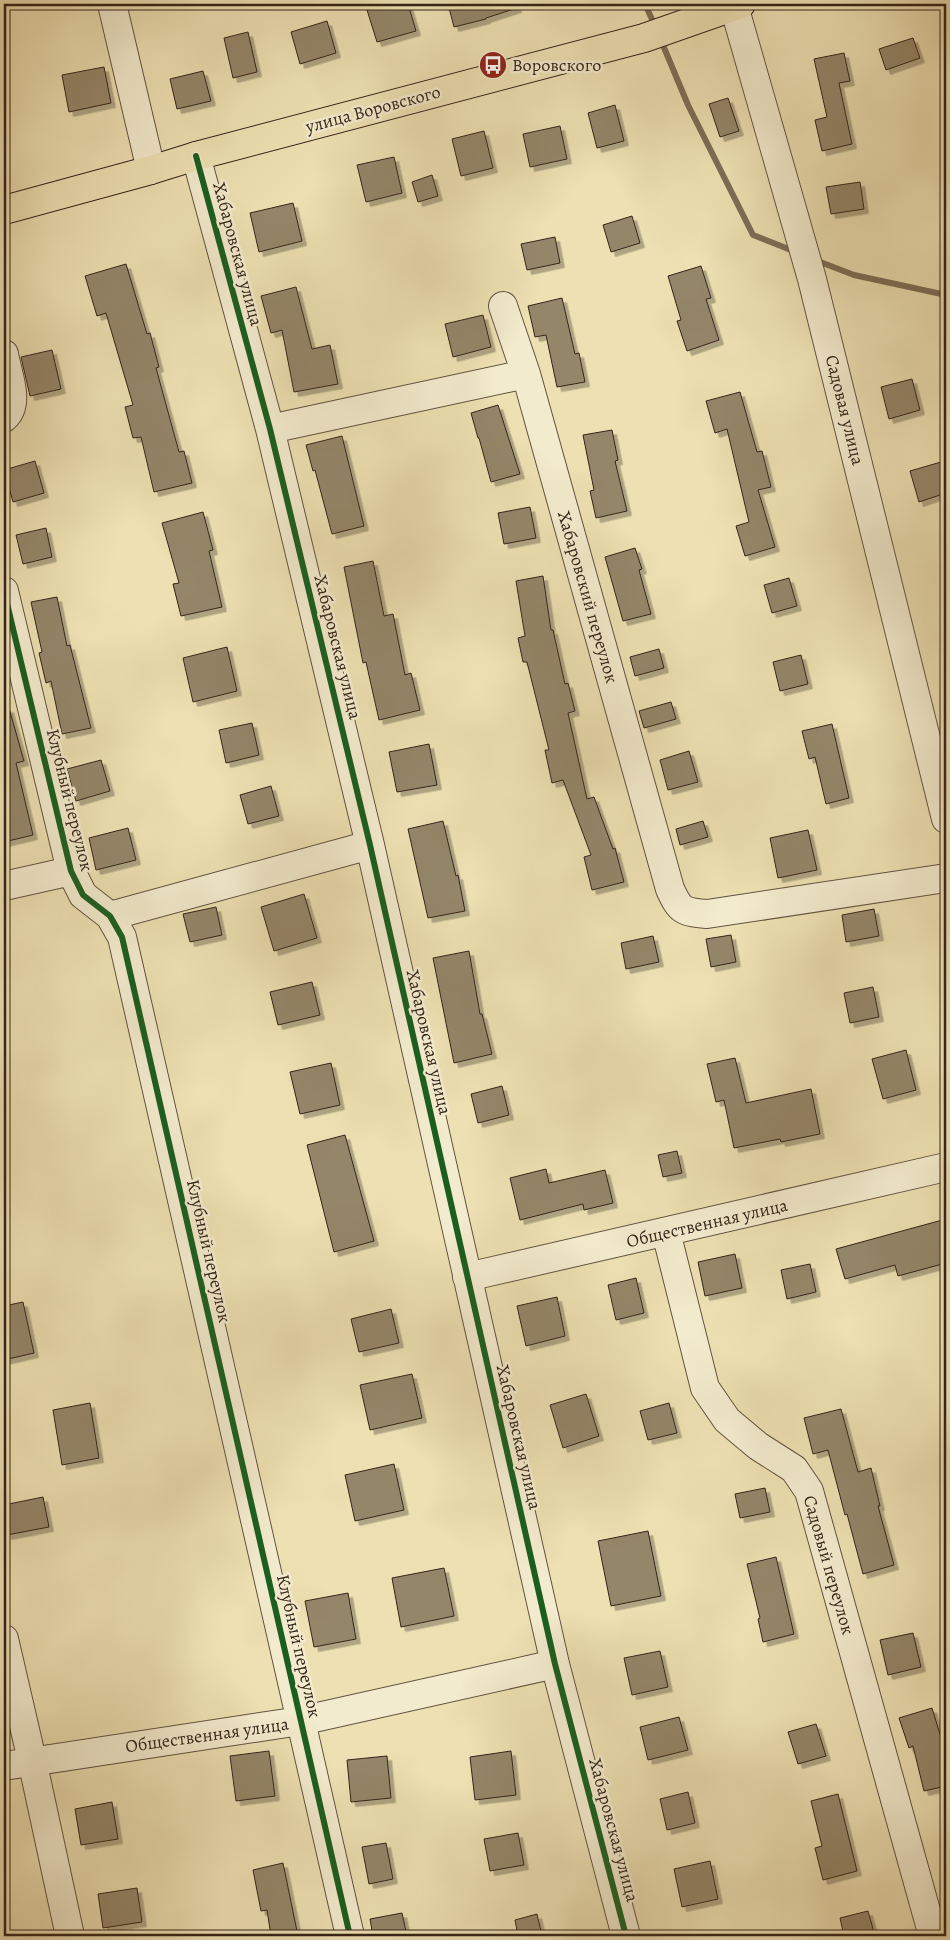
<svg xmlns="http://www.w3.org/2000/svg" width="950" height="1940" font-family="Alegreya,serif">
  <defs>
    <filter id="shadow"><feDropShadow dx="4.5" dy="4.5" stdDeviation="0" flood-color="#0004"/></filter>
  </defs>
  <rect width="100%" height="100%" fill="#ede0b2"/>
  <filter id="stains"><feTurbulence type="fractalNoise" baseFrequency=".004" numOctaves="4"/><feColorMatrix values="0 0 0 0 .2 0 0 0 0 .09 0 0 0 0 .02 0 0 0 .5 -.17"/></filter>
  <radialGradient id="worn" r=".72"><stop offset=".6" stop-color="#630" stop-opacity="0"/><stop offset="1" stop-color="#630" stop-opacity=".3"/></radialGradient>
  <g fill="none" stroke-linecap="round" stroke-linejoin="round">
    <path stroke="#7d6e56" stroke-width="6" d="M 645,4 L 655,26
      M 660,38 L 688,105 L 753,235 L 796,252
      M 815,260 L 854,275 L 946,295"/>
  </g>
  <path fill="#948669" stroke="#34241a" filter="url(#shadow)" d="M 389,4 L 408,4 L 416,31 L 377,42 L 367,10 Z
    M 448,4 L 516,4 L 517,8 L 486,18 L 486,19 L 454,27 Z
    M 327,21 L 336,53 L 300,64 L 291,32 Z
    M 248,32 L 257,72 L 233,78 L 224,38 Z
    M 913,38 L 920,58 L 886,70 L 879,49 Z
    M 844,53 L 850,81 L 839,83 L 852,144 L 822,151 L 815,120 L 827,117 L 814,59 Z
    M 104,67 L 111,103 L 69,112 L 62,75 Z
    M 203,71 L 211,101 L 177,109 L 170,79 Z
    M 728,98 L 739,131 L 720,137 L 709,104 Z
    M 615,105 L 624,141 L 597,148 L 588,113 Z
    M 560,126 L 567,159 L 530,167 L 523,134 Z
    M 484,131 L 493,168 L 461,176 L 452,139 Z
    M 394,157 L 402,193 L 366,202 L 357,165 Z
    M 432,175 L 438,196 L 418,202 L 412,182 Z
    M 860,182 L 864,209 L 831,214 L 826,187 Z
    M 293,203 L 302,241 L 259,252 L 250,213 Z
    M 632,216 L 640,243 L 611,252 L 603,225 Z
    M 555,237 L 560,263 L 527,270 L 521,244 Z
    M 126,264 L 147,334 L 150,333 L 159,367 L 156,368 L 179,452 L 184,451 L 192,483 L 154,492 L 141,437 L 133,438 L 125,407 L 133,405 L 106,313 L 97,316 L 85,276 Z
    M 701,266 L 711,298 L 706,299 L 719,340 L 687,351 L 677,321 L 681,320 L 668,276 Z
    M 296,287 L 312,349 L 330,345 L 338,384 L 294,392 L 282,330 L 271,333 L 261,296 Z
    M 562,298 L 575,354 L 579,353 L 585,382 L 557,387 L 546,335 L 535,337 L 528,306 Z
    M 483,315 L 491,347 L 453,357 L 445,324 Z
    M 52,350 L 61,389 L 30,396 L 21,357 Z
    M 912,379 L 920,410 L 889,419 L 881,387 Z
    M 740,392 L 757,452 L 762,451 L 771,487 L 758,490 L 775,547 L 745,556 L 736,526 L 749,522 L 727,429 L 715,433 L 706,401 Z
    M 498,405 L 520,474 L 491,482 L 479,438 L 478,438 L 471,413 Z
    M 612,430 L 618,460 L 615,461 L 627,511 L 596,518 L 590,491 L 594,490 L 583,435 Z
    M 342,436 L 364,526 L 332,534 L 315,470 L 313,471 L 306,445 Z
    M 35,461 L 44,493 L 13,502 L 4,470 Z
    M 941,462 L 946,480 L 946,493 L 919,502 L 910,471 Z
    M 530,507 L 536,538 L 504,544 L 498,513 Z
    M 203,512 L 213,550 L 209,551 L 222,607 L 181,616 L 173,584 L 179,583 L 162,523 Z
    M 46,528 L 52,557 L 23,564 L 16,535 Z
    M 635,548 L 642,569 L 639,570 L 651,614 L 623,621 L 605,557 Z
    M 373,561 L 384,616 L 393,614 L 405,675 L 411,673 L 420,710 L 379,720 L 366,662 L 363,663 L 344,567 Z
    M 543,576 L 551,630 L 553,630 L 565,684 L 568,683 L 575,711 L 568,713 L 587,799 L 594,797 L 613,849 L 615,848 L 624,882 L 592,890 L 584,857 L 591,855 L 563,780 L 552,783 L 545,750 L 549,750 L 527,662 L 523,662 L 518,638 L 525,636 L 516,581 Z
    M 789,578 L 797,606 L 772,613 L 764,585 Z
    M 57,597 L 67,646 L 70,645 L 91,728 L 62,734 L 51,681 L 46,683 L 39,653 L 42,652 L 31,602 Z
    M 227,647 L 237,691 L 193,702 L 183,658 Z
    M 659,649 L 664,668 L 635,676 L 630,657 Z
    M 801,655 L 808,684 L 780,691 L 773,662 Z
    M 671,702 L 676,719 L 644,728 L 639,711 Z
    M 9,708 L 24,761 L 16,763 L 33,835 L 4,842 L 4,709 Z
    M 252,723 L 259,755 L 226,763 L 219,730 Z
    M 832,724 L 849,798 L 826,804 L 815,757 L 809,759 L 802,731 Z
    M 429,744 L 437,785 L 397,792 L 389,752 Z
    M 689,751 L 698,782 L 668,790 L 660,760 Z
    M 101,760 L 110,791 L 76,801 L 67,769 Z
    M 271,786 L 279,816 L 248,824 L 240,795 Z
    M 443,821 L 456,876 L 458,875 L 465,911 L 428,918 L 408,829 Z
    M 703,821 L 708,837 L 680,845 L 676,829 Z
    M 128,828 L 136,860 L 96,870 L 89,838 Z
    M 808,830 L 817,870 L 778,878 L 770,838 Z
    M 304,894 L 317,938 L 274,951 L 261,907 Z
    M 216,907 L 222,935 L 190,942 L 183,914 Z
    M 874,909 L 879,936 L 846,942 L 842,915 Z
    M 731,935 L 736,962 L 711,967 L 706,939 Z
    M 653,936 L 659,962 L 626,969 L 621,943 Z
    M 469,951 L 480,1014 L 482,1014 L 492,1054 L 454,1063 L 433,958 Z
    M 312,982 L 320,1015 L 278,1025 L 270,992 Z
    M 873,987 L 879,1017 L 850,1023 L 844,993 Z
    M 906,1050 L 916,1090 L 883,1099 L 872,1059 Z
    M 735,1058 L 746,1103 L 811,1089 L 820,1134 L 781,1142 L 780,1139 L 734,1148 L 724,1100 L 716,1102 L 707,1064 Z
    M 331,1063 L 340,1105 L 300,1114 L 290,1072 Z
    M 502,1086 L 509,1115 L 478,1123 L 471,1094 Z
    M 345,1135 L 374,1241 L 334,1252 L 307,1145 Z
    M 677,1151 L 682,1173 L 663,1177 L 658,1155 Z
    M 546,1169 L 549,1183 L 605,1170 L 613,1203 L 584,1210 L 583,1204 L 520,1220 L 510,1178 Z
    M 946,1219 L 946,1263 L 898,1276 L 895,1265 L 845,1279 L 836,1249 Z
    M 735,1254 L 742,1288 L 705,1296 L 698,1262 Z
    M 810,1264 L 816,1292 L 787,1299 L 781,1270 Z
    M 636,1278 L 644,1313 L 616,1320 L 608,1285 Z
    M 557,1297 L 565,1336 L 526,1346 L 517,1306 Z
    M 23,1302 L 34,1353 L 4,1360 L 4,1306 Z
    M 391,1309 L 399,1343 L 359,1352 L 351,1319 Z
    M 412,1374 L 422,1418 L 370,1430 L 360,1385 Z
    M 586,1394 L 599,1436 L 563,1448 L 550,1405 Z
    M 90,1403 L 99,1458 L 62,1465 L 53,1410 Z
    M 669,1403 L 677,1433 L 648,1440 L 640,1411 Z
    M 841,1409 L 858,1472 L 871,1468 L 880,1506 L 878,1506 L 894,1565 L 863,1574 L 847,1514 L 845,1515 L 828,1450 L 813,1454 L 804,1418 Z
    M 394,1464 L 404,1510 L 355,1521 L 345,1475 Z
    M 765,1488 L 770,1512 L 740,1518 L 735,1494 Z
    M 43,1497 L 49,1527 L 7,1535 L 4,1521 L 4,1505 Z
    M 648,1531 L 661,1596 L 611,1606 L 598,1541 Z
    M 776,1557 L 794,1634 L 763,1642 L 758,1619 L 760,1618 L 747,1564 Z
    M 444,1568 L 454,1616 L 401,1627 L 392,1578 Z
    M 348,1593 L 356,1639 L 314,1647 L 305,1601 Z
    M 913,1633 L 921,1667 L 888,1675 L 880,1640 Z
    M 660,1651 L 668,1687 L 632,1695 L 624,1658 Z
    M 932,1708 L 946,1754 L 946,1786 L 924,1791 L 913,1746 L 909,1748 L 899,1718 Z
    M 679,1717 L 688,1750 L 648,1760 L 640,1727 Z
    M 816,1724 L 826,1756 L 798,1764 L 788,1732 Z
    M 269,1751 L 275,1796 L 236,1801 L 230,1756 Z
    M 511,1751 L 516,1795 L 475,1800 L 470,1757 Z
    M 387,1756 L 391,1798 L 351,1802 L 347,1760 Z
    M 688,1792 L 695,1823 L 667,1830 L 660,1799 Z
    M 838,1794 L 857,1871 L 823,1880 L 815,1848 L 822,1846 L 811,1801 Z
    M 112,1802 L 118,1839 L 81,1845 L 75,1809 Z
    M 518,1833 L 524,1865 L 490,1871 L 484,1839 Z
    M 386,1843 L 393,1879 L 369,1884 L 362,1847 Z
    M 710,1861 L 718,1899 L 682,1907 L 674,1869 Z
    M 283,1863 L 298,1936 L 271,1936 L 267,1910 L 261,1911 L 253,1870 Z
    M 137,1888 L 142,1922 L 103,1928 L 98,1894 Z
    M 868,1911 L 875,1936 L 844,1936 L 840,1918 Z
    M 402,1913 L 407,1936 L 373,1936 L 370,1919 Z
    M 537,1914 L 542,1936 L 518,1936 L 515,1920 Z"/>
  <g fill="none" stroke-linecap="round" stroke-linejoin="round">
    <defs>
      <path id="minor" d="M 112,4 L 151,170
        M 734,6 L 812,279 L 946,819
        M 196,156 L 270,429 L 370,845 L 555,1664 L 626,1936
        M 503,306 L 526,374 L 670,889 C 680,911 683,912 707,914 L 946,878
        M 4,354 C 7,373 21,404 4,418
        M 270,429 L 526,374
        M 4,591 L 71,871 L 83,895 L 110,916 L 122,937 L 350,1936
        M 4,886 L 71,871
        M 110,916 L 370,845
        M 666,1232 L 705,1388 L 727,1420 L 758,1446 L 794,1469 L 809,1491 L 933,1936
        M 467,1277 L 946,1167
        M 4,1639 L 32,1760 L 70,1936
        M 4,1766 L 300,1721 L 555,1664"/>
      <path id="major" d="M 4,210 L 151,170 L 196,156 L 644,38 L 741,4"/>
    </defs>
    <use href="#minor" stroke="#625340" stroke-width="30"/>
    <use href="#major" stroke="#34241a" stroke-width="30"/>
    <use href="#minor" stroke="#f3ebcd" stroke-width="28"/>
    <use href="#major" stroke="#ede0b2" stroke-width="28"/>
    <defs>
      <path id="cycleway" d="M 196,156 L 270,429 L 370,845 L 555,1664 L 626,1936
        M 4,591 L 71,871 L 83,895 L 110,916 L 122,937 L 350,1936"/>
    </defs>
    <use href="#cycleway" stroke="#f3ebcd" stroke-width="9"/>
    <use href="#cycleway" stroke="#1b5e20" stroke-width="6"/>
  </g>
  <defs>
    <symbol id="bus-disc" viewBox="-11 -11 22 22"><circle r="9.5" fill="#8f2418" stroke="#f3ebcd"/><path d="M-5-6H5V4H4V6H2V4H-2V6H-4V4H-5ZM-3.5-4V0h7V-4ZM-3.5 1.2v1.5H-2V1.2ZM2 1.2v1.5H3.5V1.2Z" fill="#fff"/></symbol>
  </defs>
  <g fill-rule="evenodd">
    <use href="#bus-disc" x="477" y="49" width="32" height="32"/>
  </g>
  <g text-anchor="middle" stroke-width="5" stroke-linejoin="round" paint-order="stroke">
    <g font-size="18" fill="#34241a" stroke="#f3ebcd" text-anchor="start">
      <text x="512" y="71">Воровского</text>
    </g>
    <g font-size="18" fill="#34241a" stroke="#f3ebcd">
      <text transform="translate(373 109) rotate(-15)" y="6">улица Воровского</text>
      <text transform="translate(238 254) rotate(75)" y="6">Хабаровская улица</text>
      <text transform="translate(845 410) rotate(76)" y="6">Садовая улица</text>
      <text transform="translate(588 597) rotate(74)" y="6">Хабаровский переулок</text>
      <text transform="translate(338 647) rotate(76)" y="6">Хабаровская улица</text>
      <text transform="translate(70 800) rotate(76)" y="6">Клубный переулок</text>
      <text transform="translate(429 1042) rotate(77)" y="6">Хабаровская улица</text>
      <text transform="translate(707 1223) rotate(-13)" y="6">Общественная улица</text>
      <text transform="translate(209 1251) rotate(77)" y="6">Клубный переулок</text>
      <text transform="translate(519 1437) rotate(77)" y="6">Хабаровская улица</text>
      <text transform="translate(829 1565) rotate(74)" y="6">Садовый переулок</text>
      <text transform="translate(299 1646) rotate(77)" y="6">Клубный переулок</text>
      <text transform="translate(207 1735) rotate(-8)" y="6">Общественная улица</text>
      <text transform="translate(614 1830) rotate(75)" y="6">Хабаровская улица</text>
    </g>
  </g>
  <rect width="950" height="1940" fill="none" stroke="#ede0b2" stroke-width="20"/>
  <rect x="5" y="5" width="940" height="1930" fill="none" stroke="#34241a" stroke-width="2.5"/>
  <rect x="10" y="10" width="930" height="1920" fill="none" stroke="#34241a"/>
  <rect width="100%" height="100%" filter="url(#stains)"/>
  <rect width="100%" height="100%" fill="url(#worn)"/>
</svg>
